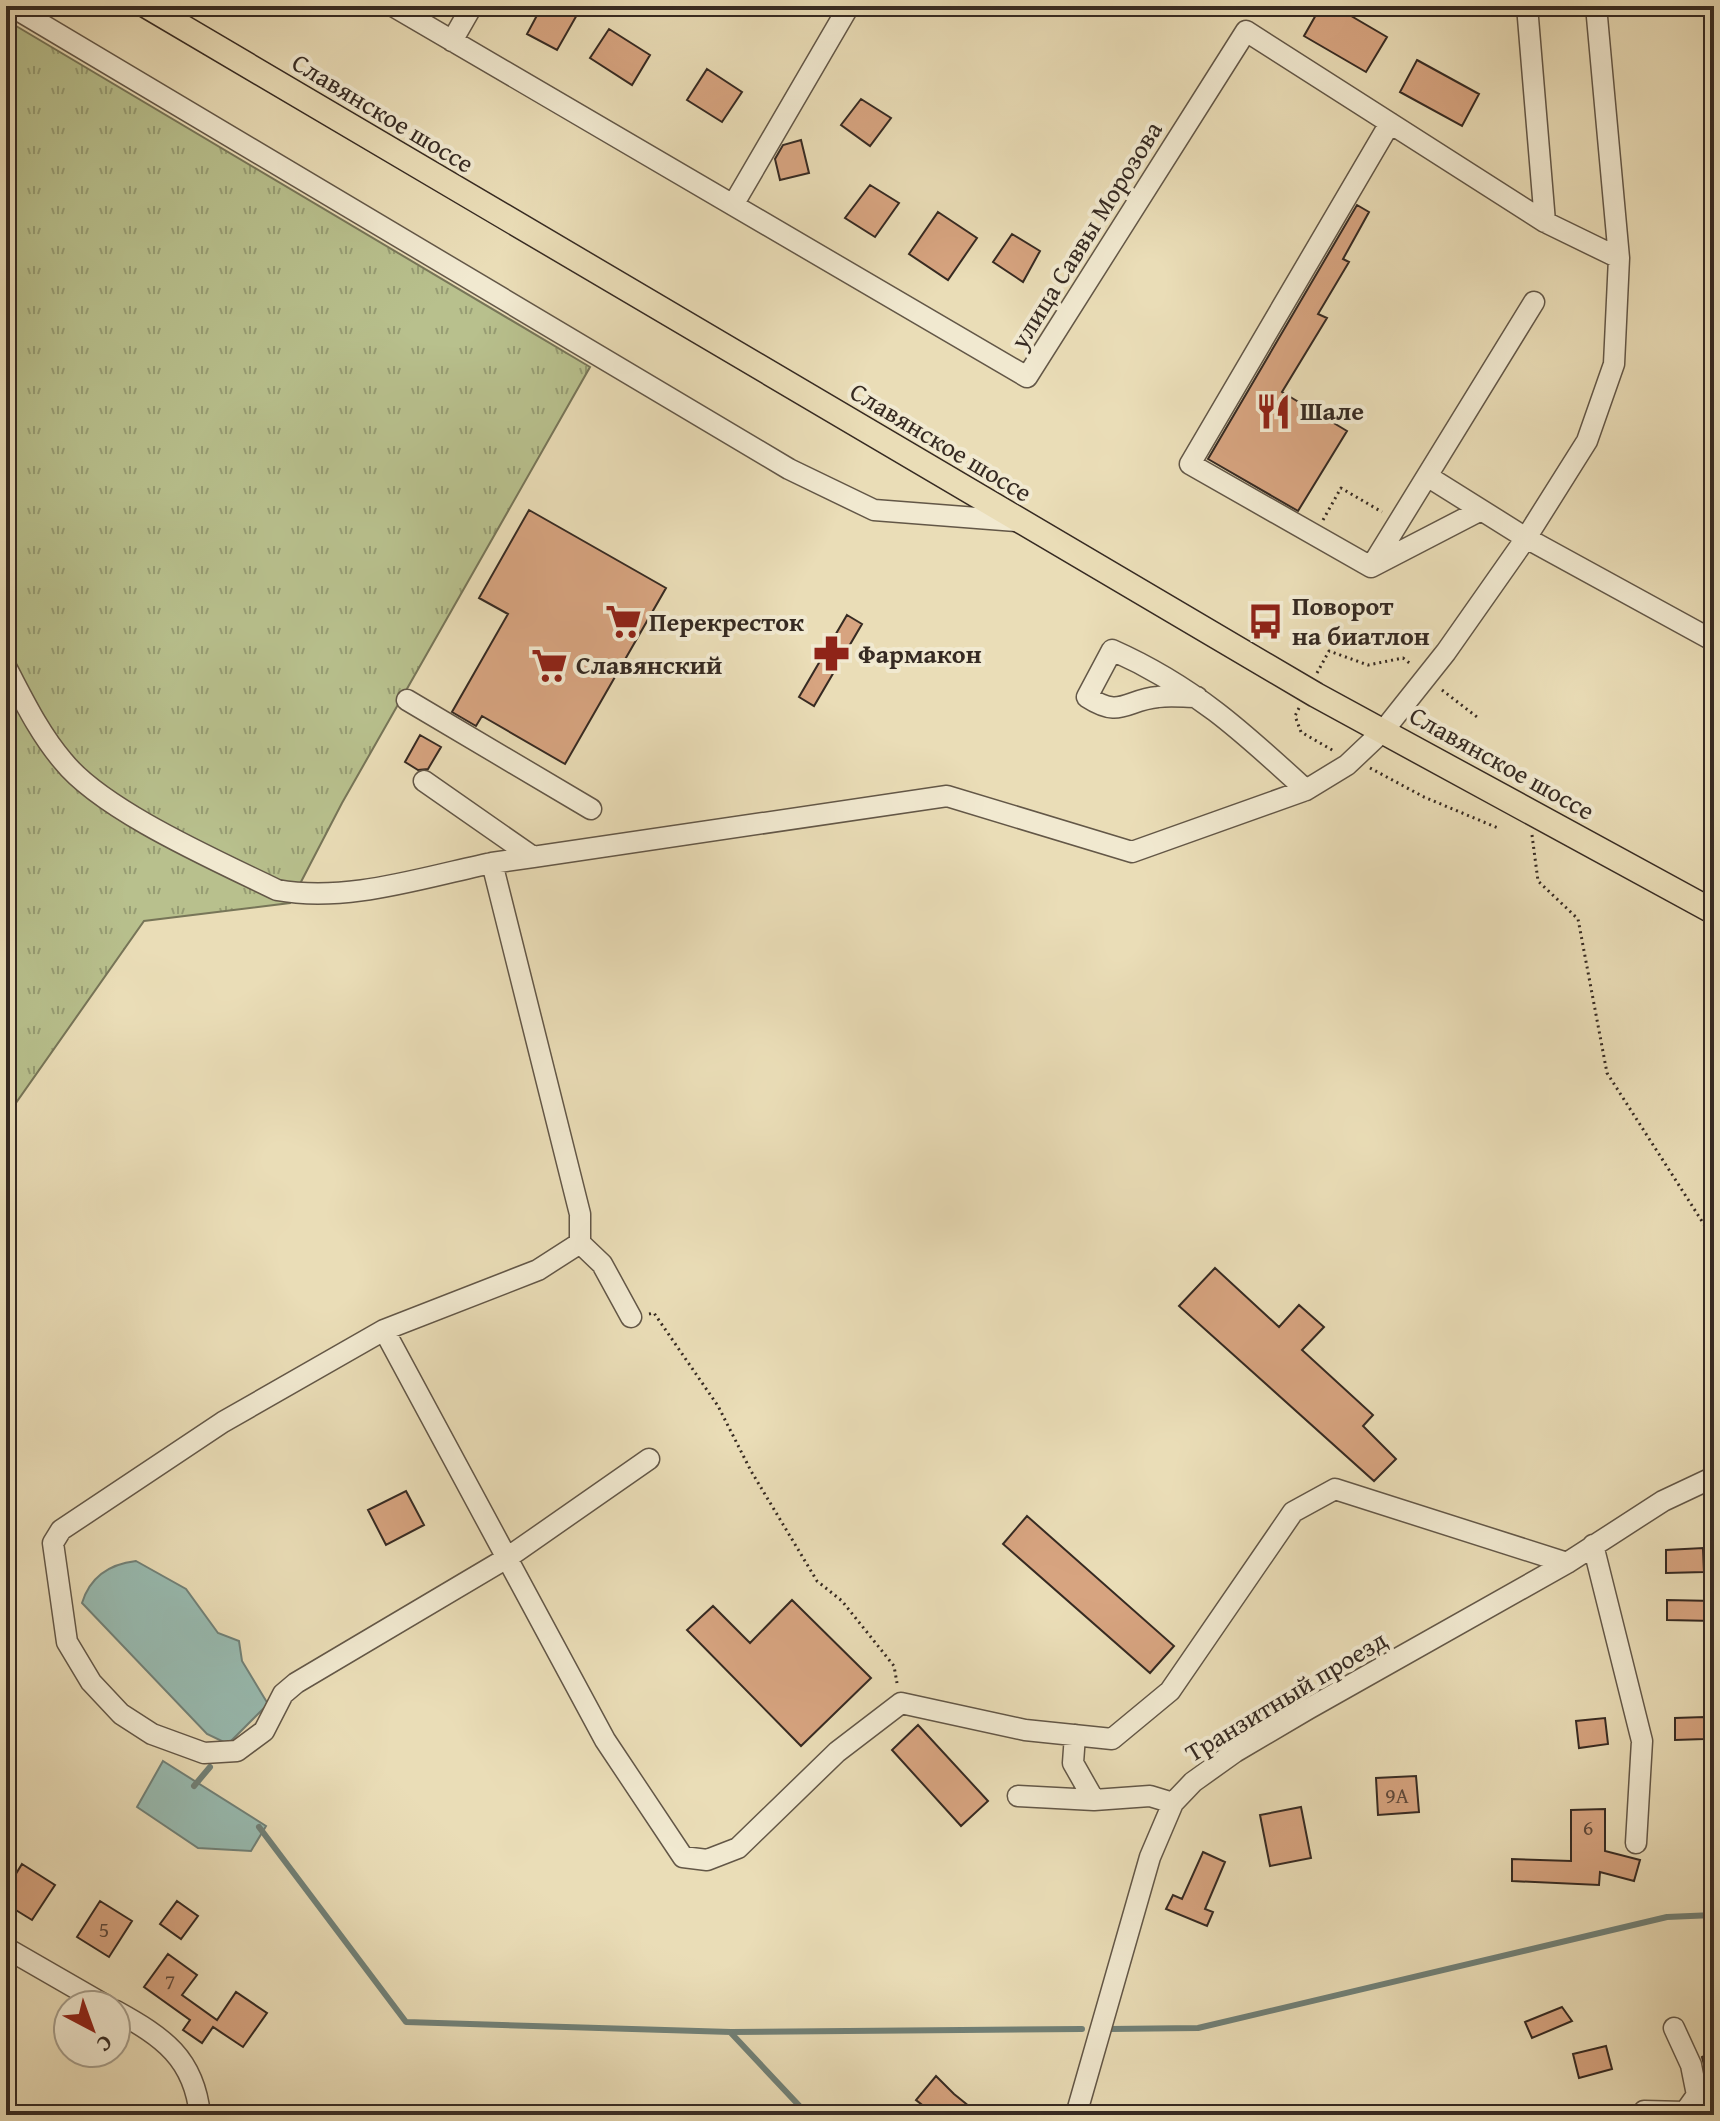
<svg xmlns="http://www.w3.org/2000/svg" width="1720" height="2121" font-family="'Gentium Book Plus',serif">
  <defs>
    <pattern id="grass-tufts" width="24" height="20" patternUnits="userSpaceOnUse" patternTransform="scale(2)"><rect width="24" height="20" fill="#b8c08d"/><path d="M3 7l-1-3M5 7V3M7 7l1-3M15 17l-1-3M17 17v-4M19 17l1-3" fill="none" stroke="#969c73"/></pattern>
  </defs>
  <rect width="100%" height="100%" fill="#eaddb7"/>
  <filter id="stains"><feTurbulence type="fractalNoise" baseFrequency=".0025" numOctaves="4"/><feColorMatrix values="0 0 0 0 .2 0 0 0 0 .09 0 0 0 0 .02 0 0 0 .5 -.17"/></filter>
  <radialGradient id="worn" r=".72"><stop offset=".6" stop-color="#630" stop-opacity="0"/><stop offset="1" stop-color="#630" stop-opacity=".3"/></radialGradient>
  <path fill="url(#grass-tufts)" stroke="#777558" stroke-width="2" d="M 6,20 L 590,367 L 342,803 L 290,903 L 144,921 L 6,1117 Z"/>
  <path fill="#98bbb1" stroke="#718178" stroke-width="2" d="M 136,1561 L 186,1589 L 218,1633 L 239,1641 L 242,1661 L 268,1704 L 228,1744 L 207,1734 L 82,1603 C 90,1577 110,1564 136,1561 Z
    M 163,1761 L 266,1826 L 251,1851 L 198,1848 L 137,1807 Z"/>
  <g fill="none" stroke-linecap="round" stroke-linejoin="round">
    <path stroke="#718178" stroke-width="6" d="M 194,1786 L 210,1767
      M 259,1827 L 406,2022 L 731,2032 L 1082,2029
      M 1110,2029 L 1198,2028 L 1667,1917 L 1714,1915
      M 731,2033 L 808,2115"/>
  </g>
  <path fill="#d7a480" stroke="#362a22" stroke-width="2" d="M 542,6 L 582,6 L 557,50 L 527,34 Z
    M 1321,6 L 1334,6 L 1387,37 L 1366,72 L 1304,36 Z
    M 609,29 L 650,55 L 632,85 L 590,58 Z
    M 1417,60 L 1479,94 L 1462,126 L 1400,92 Z
    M 707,69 L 742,92 L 722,122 L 687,100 Z
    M 861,99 L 891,118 L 870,146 L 841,125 Z
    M 801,140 L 809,173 L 780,180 L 775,159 L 783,145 Z
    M 870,185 L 899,203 L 875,237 L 845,218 Z
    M 1357,205 L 1369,212 L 1343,259 L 1349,262 L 1318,314 L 1327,318 L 1282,392 L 1347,431 L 1298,511 L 1208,459 Z
    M 938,212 L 977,238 L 948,280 L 909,254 Z
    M 1012,234 L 1040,251 L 1023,282 L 993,262 Z
    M 529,510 L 666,588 L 565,764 L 482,716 L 476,726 L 452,712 L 508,614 L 479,598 Z
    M 847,615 L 862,624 L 814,706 L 799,697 Z
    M 420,735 L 441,747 L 428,769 L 418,770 L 405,762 Z
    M 1215,1268 L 1279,1327 L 1299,1305 L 1324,1327 L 1302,1350 L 1373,1415 L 1363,1426 L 1396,1459 L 1374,1481 L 1179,1306 Z
    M 406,1491 L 424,1525 L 386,1545 L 368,1510 Z
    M 1027,1516 L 1174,1646 L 1150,1673 L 1003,1544 Z
    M 1703,1548 L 1704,1572 L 1666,1573 L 1666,1550 Z
    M 792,1600 L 871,1678 L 801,1746 L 687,1630 L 713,1606 L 750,1643 Z
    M 1667,1600 L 1714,1601 L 1714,1621 L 1667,1620 Z
    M 1704,1717 L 1704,1739 L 1675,1740 L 1675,1718 Z
    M 1605,1718 L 1608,1744 L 1579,1748 L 1576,1721 Z
    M 918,1725 L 988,1801 L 961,1826 L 892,1750 Z
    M 1416,1776 L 1419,1812 L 1378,1815 L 1376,1778 Z
    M 1301,1807 L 1311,1858 L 1270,1866 L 1260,1815 Z
    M 1605,1809 L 1605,1851 L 1640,1860 L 1634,1881 L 1600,1872 L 1599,1885 L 1512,1881 L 1512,1859 L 1571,1861 L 1571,1810 Z
    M 1203,1852 L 1225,1862 L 1205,1909 L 1213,1912 L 1207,1926 L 1166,1909 L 1173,1895 L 1182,1899 Z
    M 22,1864 L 55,1885 L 32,1920 L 6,1904 L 6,1890 Z
    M 100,1901 L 132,1921 L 109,1957 L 77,1937 Z
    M 177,1901 L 198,1916 L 181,1939 L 160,1924 Z
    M 168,1954 L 197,1975 L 182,1995 L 217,2020 L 236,1992 L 267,2013 L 243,2047 L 213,2027 L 202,2043 L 183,2030 L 190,2020 L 144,1987 Z
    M 1562,2007 L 1572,2021 L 1532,2038 L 1525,2022 Z
    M 1606,2046 L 1612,2069 L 1579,2078 L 1573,2054 Z
    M 1714,2051 L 1714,2102 L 1702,2057 Z
    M 936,2076 L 954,2094 L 980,2115 L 935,2115 L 916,2100 Z"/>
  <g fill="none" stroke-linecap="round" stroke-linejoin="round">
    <defs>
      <path id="minor" d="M 11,6 L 789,469 L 874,510 L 1016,521
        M 393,6 L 1027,377 L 1246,31 L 1545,222 L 1619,258
        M 1527,6 L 1545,222
        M 452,41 L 472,6
        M 733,205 L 849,6
        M 1427,476 L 1526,538 L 1714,641
        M 1481,510 L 1371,567 L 1534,302
        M 1371,567 L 1190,464 L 1390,123
        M 6,667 C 23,699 39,733 63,761 C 103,811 218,861 277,890 C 348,903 423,877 492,863
        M 1197,697 C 1184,697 1171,695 1158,697 C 1125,700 1121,719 1087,697 L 1112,650 C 1193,686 1242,731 1306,790
        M 407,700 L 591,809
        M 424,781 L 533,857 L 947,796 L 1132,852 L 1306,790 L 1347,765 L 1384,730 L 1446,652 L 1526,538 L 1587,441 L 1614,364 L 1619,258 L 1596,6
        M 533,857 L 492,863 L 580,1214 L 580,1243 L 538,1270 L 384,1330 L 223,1422 L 61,1530 L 53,1543 L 67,1642 L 91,1682 L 121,1714 L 152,1734 L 204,1753 L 237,1751 L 264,1731 L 283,1694 L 296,1683 L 507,1558 L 649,1459
        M 580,1243 L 602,1264 L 631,1317
        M 384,1330 L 605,1740 L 683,1857 L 707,1860 L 738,1848 L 837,1752 L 901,1703 L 1025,1730 L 1112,1739 L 1170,1691 L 1293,1512 L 1335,1489 L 1567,1563
        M 1593,1545 L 1642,1741 L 1636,1843
        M 1075,1735 L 1073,1763 L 1094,1800
        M 1018,1796 L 1094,1800 L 1150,1796 L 1173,1803
        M 6,1948 L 105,2005
        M 116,2011 C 163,2037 194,2058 200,2115
        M 1674,2028 L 1691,2065 L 1697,2095 L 1685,2112
        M 1644,2111 L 1685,2112
        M 1076,2115 L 1150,1857 L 1173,1803 L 1193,1782 L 1235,1752 L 1308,1709 L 1567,1563 L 1663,1501 L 1714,1477"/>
      <path id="major" d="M 147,6 L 1316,695 L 1714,912"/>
    </defs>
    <use href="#minor" stroke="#635747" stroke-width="23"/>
    <use href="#major" stroke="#362a22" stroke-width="27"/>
    <path stroke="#362a22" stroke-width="3" stroke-dasharray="2 4" stroke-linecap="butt" d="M 1323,520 L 1341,488 L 1382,512
      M 1317,673 L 1329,651 L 1368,665 L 1403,658 L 1412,665
      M 1442,690 L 1477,717
      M 1299,708 L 1295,716 L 1301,732 L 1334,751
      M 1370,768 L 1424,797 L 1498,828
      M 1532,835 L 1538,881 L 1578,919 L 1607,1073 L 1714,1240
      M 649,1314 L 654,1313 L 718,1406 L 751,1471 L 817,1581 L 842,1601 L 894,1666 L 897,1683"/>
    <use href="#minor" stroke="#f1e9d0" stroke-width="20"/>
    <use href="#major" stroke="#eaddb7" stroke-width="24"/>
  </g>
  <defs>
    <symbol id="restaurant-bare" viewBox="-9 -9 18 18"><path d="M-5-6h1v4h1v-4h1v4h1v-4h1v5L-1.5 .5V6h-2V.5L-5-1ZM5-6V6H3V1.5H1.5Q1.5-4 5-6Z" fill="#8f2418" stroke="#f1e9d0" stroke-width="2.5" paint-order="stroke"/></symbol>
    <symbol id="bus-bare" viewBox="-9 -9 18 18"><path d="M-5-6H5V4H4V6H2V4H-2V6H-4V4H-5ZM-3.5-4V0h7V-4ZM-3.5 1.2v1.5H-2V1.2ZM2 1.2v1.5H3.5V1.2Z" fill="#8f2418" stroke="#f1e9d0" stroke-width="2.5" paint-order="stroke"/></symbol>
    <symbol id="supermarket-bare" viewBox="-9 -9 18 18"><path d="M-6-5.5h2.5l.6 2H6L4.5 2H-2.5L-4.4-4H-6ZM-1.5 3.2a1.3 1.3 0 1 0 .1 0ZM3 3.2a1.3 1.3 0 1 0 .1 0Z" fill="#8f2418" stroke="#f1e9d0" stroke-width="2.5" paint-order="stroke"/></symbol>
    <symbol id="pharmacy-bare" viewBox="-9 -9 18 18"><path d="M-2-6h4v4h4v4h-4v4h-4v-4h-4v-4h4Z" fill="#8f2418" stroke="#f1e9d0" stroke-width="2.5" paint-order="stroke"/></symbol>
  </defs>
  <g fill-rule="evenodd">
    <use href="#restaurant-bare" x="1248" y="386" width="51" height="51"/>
    <use href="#bus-bare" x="1240" y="596" width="51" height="51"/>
    <use href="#supermarket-bare" x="598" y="596" width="51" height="51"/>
    <use href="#pharmacy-bare" x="806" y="628" width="51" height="51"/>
    <use href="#supermarket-bare" x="524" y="640" width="51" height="51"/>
  </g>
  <g text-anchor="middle" stroke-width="8" stroke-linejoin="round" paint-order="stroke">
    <g font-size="22" fill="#5e483a">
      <text x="1397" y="1803">9А</text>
      <text x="1588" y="1835">6</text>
      <text x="104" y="1937">5</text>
      <text x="170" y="1989">7</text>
    </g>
    <g font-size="26" fill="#362a22" stroke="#f1e9d0">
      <text transform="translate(383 113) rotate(31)" y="9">Славянское шоссе</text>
      <text transform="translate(1086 235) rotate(-58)" y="9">улица Саввы Морозова</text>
      <text transform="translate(941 442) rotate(31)" y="9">Славянское шоссе</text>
      <text transform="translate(1502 763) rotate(29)" y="9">Славянское шоссе</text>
      <text transform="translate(1286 1696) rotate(-31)" y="9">Транзитный проезд</text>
    </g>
    <g font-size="26" font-weight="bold" fill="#362a22" stroke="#f1e9d0" text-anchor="start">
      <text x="1300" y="420">Шале</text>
      <text x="1292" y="615">Поворот<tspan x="1292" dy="30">на биатлон</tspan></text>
      <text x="649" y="631">Перекресток</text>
      <text x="858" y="663">Фармакон</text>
      <text x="576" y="674">Славянский</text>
    </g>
  </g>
  <rect width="1720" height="2121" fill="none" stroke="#eaddb7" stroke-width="32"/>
  <rect x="8" y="8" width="1704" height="2105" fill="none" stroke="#362a22" stroke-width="4"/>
  <rect x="16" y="16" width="1688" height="2089" fill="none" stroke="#362a22" stroke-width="2"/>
  <g transform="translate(92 2029) rotate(139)"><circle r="38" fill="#f1e9d0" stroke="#a69d8a" stroke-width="2"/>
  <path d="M0-6L14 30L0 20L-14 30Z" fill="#8f2418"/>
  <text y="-12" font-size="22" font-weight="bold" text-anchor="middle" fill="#362a22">С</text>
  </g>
  <rect width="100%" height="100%" filter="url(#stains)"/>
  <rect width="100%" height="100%" fill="url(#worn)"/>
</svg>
